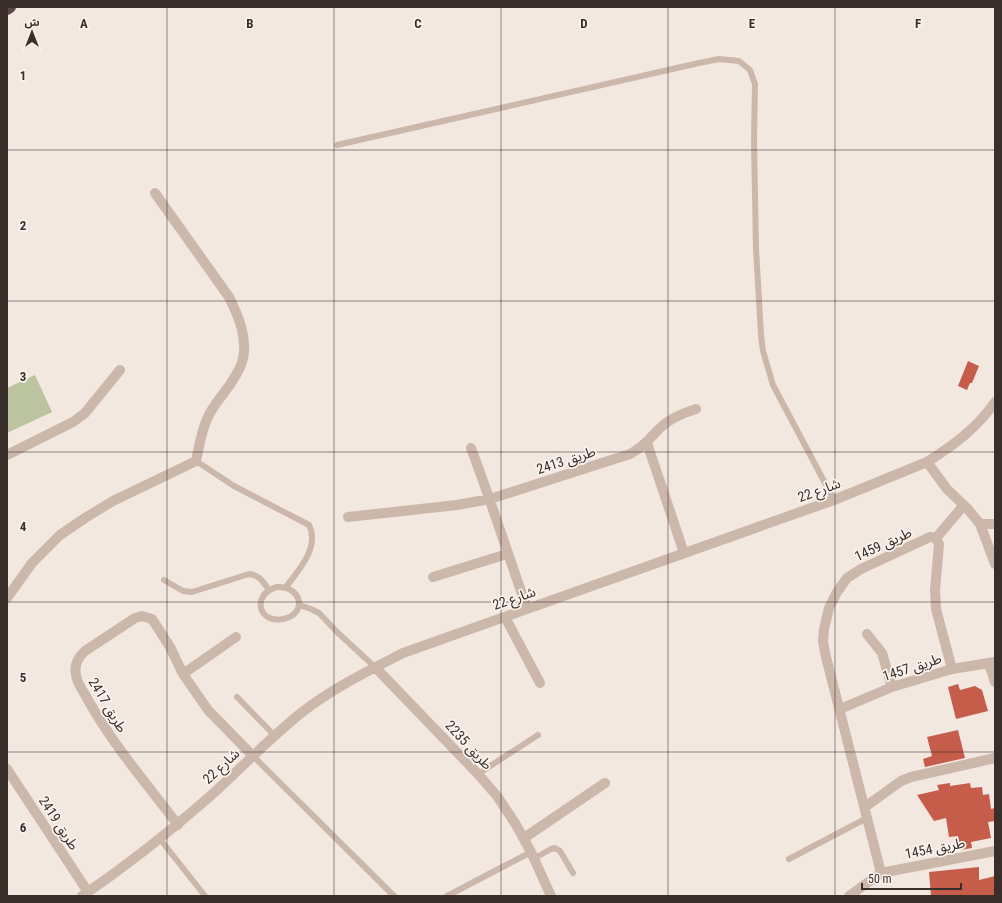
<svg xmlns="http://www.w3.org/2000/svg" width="1002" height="903" font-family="'Roboto Condensed','Noto Sans Arabic',sans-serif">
  <rect width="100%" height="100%" fill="#f3e8e0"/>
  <path fill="#bbc39f" d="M 35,375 L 52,412 L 7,433 L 7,388 Z"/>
  <path fill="#c65d4b" d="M 968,361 L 979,366 L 972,383 L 970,383 L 967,390 L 958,386 Z
    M 958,684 L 960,690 L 975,686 L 982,690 L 988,711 L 956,719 L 948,687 Z
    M 958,730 L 965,758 L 925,767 L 923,759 L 932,756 L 927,737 Z
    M 950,783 L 950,786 L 970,783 L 971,788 L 982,787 L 983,795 L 989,794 L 991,809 L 995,808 L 995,821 L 988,822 L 991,838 L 971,842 L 972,848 L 960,850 L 958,836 L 949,837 L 946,818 L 934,821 L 917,795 L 939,790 L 937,785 Z
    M 979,867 L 979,880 L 995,876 L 995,896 L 931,896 L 929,872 Z"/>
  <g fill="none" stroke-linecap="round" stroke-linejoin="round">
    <path stroke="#ccb7ab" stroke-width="6" d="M 337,145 L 699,63 L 719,59 L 739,61 L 750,70 L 755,84 L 754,140 L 756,249 L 761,335 L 763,351 L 773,385 L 834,500
      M 196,461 L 234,486 L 309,525 C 320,547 299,570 286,587
      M 164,580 L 183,591 L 192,592 L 249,574 C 260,575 263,582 269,590
      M 277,587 C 303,586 307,615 283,619 C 258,624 251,594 277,587 Z
      M 299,605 L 311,609 L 319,613 L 338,633 L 375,667
      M 237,697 L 274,735
      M 253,756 L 394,896
      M 478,774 L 538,735
      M 160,839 L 205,896
      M 535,858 L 551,849 L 555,848 L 560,851 L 573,873
      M 789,859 L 867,818
      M 447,896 L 531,852"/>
    <path stroke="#ccb7ab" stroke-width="10" d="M 647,443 L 684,553
      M 471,448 C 491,501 508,555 527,608
      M 7,455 L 73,422 L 85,413 L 120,370
      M 348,517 L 457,505 L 490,499 L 630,454 C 643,448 650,438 660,428 C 670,418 683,413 696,409
      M 980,524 L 995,524
      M 936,538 L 964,505
      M 433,577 L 507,554
      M 7,598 L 32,563 L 60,535 L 85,518 L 113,501 L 196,461 C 199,447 201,433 207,419 C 212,407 221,397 229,386 C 234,378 240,370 242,362 C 249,340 238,315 229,297 L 155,193
      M 505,617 L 540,683
      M 867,634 L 882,653 L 892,687
      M 989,664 L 995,682
      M 375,667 L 478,774 L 497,796 L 515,823 L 531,852 L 551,896
      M 183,674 L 236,637
      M 840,709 L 892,687 L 952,669 L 995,662
      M 7,769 L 88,892
      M 865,807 L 901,781 L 911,777 L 995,758
      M 178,825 C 147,784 113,745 88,700 C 84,692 77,684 76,675 C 74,665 78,657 85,651 L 135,618 L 142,616 L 152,619 L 170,647 L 183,674 L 208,710 L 253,756
      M 524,838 L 605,783
      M 881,873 L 825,653 L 823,641 L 824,629 L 829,608 L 837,592 L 847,578 L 861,569 L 930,537 L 936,538 L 939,544 L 935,590 L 936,609 L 952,669
      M 82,896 C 129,864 173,829 216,791 C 244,765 271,737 301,713 C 333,688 368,671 403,653 L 834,500 L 927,462
      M 849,896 L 881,873 L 995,851"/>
    <path stroke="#ccb7ab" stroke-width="10" d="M 995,402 C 977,428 954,445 927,462 L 947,489 L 967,508 L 980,524 L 995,564"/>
    <path stroke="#5b4742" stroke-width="12" d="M 7,9 L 10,7"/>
  </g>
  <path fill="none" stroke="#3a2e2b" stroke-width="1" stroke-opacity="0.55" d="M 167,7 L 167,896M 334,7 L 334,896M 501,7 L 501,896M 668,7 L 668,896M 835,7 L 835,896M 7,150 L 995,150M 7,301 L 995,301M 7,452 L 995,452M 7,602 L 995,602M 7,752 L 995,752"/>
  <g text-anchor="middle" stroke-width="3.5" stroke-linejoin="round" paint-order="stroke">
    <g font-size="14" fill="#3a2e2b" stroke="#fbf3ed">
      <text transform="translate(566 460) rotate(-18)" y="5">طريق 2413</text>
      <text transform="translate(819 490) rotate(-20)" y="5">شارع 22</text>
      <text transform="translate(883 544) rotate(-25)" y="5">طريق 1459</text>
      <text transform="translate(514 598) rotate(-19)" y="5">شارع 22</text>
      <text transform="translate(912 667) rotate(-18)" y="5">طريق 1457</text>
      <text transform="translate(108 705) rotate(59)" y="5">طريق 2417</text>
      <text transform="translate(469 745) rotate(47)" y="5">طريق 2235</text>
      <text transform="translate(221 766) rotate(-43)" y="5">شارع 22</text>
      <text transform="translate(59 823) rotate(57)" y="5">طريق 2419</text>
      <text transform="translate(935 848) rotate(-11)" y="5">طريق 1454</text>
    </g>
  </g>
  <g font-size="13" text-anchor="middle" font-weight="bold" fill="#3a2e2b" stroke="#fbf3ed" stroke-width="3.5" stroke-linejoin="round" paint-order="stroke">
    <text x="84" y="28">A</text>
    <text x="250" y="28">B</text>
    <text x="418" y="28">C</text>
    <text x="584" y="28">D</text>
    <text x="752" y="28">E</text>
    <text x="918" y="28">F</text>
    <text x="23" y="80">1</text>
    <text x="23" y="230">2</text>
    <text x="23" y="381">3</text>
    <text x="23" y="531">4</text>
    <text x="23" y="682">5</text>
    <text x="23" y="832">6</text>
  </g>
  <rect width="1002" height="903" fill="none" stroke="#3a2e2b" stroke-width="16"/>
  <g transform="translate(32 32)" stroke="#fbf3ed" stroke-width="3" paint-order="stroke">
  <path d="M0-3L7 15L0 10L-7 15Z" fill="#3a2e2b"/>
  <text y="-6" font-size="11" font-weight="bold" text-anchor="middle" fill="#3a2e2b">ش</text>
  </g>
  <path d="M862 883v6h99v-6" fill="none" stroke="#3a2e2b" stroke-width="2"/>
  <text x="868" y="883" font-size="12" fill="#3a2e2b" stroke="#fbf3ed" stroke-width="3" paint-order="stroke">50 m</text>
</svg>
